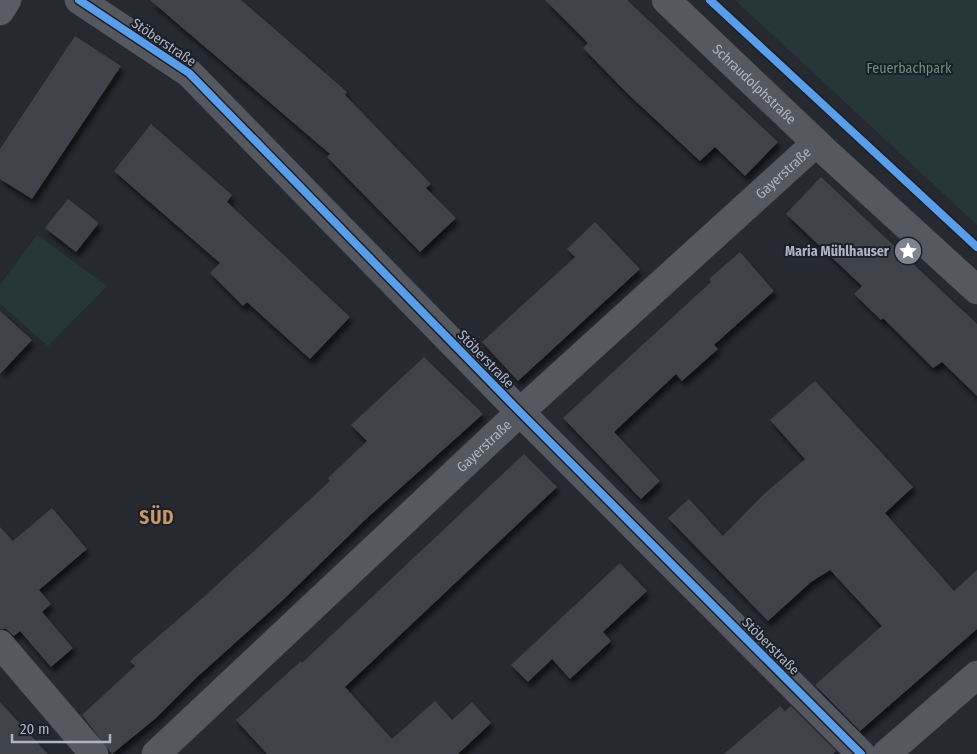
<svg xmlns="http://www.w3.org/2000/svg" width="977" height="754" font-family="'Fira Sans Condensed',sans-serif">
  <defs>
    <filter id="shadow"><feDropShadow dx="3" dy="5.5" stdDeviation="2.5" flood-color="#0009"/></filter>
  </defs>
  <rect width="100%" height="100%" fill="#262930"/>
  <path fill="#273639" d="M 735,0 L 977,0 L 977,225 Z
    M 37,235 L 107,286 L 48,346 L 0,304 L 0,285 Z"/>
  <path fill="#404349" filter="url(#shadow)" d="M 150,0 L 241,0 L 347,92 L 345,95 L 431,184 L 426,188 L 456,218 L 420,252 L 327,157 L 330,154 Z
    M 545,0 L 627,0 L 778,142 L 745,176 L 715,147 L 700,161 L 630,96 L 583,48 L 588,43 Z
    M 75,36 L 121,66 L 32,199 L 0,179 L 0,149 Z
    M 151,124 L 232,195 L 227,202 L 350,317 L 310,359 L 247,302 L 243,306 L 210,273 L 220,263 L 114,171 Z
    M 821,177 L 977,324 L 977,396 L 942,362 L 933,368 L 883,318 L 881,320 L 854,294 L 862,286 L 786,214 Z
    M 68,199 L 99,223 L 76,252 L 45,228 Z
    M 595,222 L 640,269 L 518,381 L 482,342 L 575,257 L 567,249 Z
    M 740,252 L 774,291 L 714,345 L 718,349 L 682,381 L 676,374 L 614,432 L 660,481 L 641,499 L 563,418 L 711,282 L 709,279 Z
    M 0,311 L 32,340 L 0,374 Z
    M 424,357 L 483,414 L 367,518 L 284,599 L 196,678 L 156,718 L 112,754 L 82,715 L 135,666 L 130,661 L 205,596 L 330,481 L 328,478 L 367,441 L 351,425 Z
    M 815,381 L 913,487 L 885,513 L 954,591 L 977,570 L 977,629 L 860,731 L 815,685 L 882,626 L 830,570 L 811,582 L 768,621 L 668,518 L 689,499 L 723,536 L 763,495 L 805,459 L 770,420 Z
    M 524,454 L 557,487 L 345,687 L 392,739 L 435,701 L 452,720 L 472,702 L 491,723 L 458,754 L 267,754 L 236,720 L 301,661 L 302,663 Z
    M 52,508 L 87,549 L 39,590 L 51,604 L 42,612 L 73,648 L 51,667 L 20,631 L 14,636 L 6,629 L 0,629 L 0,527 L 13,541 Z
    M 620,563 L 647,591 L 603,632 L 611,641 L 570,679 L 552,659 L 528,682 L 511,665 Z
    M 0,702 L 48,754 L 0,754 Z
    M 780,706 L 785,711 L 791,706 L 836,751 L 833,754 L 724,754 Z"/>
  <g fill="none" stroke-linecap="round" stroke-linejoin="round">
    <defs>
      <g id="street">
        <path d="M 79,0 L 189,73 L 520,412 L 861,754"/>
        <path id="s1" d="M 666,0 L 827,153 L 977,290"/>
        <path d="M 0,644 L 94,754"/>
        <path id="s2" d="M 156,754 L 520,412 L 816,143"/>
        <path d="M 886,754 L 977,675"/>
      </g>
      <path id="secondary" d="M 0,11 L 7,0"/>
    </defs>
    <use href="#street" stroke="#424449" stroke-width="29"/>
    <use href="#secondary" stroke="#424449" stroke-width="29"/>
    <use href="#street" stroke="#55585f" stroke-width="28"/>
    <use href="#secondary" stroke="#595c64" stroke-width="28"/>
    <defs>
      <path id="cycleway" d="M 79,0 L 189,73 L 520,412 L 861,754
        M 710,0 L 977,247"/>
    </defs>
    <use href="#cycleway" stroke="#1a1f2a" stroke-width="11"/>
    <use href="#cycleway" stroke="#5a9eea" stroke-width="8"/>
  </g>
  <defs>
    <symbol id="sight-disc" viewBox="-11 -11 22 22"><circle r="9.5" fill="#7f8390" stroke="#1a1f2a"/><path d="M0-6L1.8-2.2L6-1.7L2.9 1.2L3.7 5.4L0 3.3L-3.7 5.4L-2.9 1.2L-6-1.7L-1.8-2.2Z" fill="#fff"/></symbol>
  </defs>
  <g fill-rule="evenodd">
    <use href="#sight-disc" x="892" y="235" width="32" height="32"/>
  </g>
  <g text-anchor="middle" stroke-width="4" stroke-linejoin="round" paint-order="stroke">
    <g font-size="14" fill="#afb4c3" stroke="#1a1f2a">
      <text transform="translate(164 42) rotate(34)" y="5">Stöberstraße</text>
      <text dy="5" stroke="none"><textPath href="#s1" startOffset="122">Schraudolphstraße</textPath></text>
      <text dy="5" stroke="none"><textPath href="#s2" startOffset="855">Gayerstraße</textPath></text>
      <text transform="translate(486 359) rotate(46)" y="5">Stöberstraße</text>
      <text dy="5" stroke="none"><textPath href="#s2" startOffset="450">Gayerstraße</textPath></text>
      <text transform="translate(771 646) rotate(45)" y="5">Stöberstraße</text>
    </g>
    <g font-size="14" fill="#689176" stroke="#1a1f2a">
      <text x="909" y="73">Feuerbachpark</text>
    </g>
    <g font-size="14" font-weight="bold" fill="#afb4c3" stroke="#1a1f2a" text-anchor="end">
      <text x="889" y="256">Maria Mühlhauser</text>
    </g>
    <g font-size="19" font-weight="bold" letter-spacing="1" fill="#ca9962" stroke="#1a1f2a">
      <text x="157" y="524">SÜD</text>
    </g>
  </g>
  <path d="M12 734v8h98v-8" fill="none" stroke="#afb4c3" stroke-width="2.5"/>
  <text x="20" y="734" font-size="15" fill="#afb4c3" stroke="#1a1f2a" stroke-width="4" paint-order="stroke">20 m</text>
</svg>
